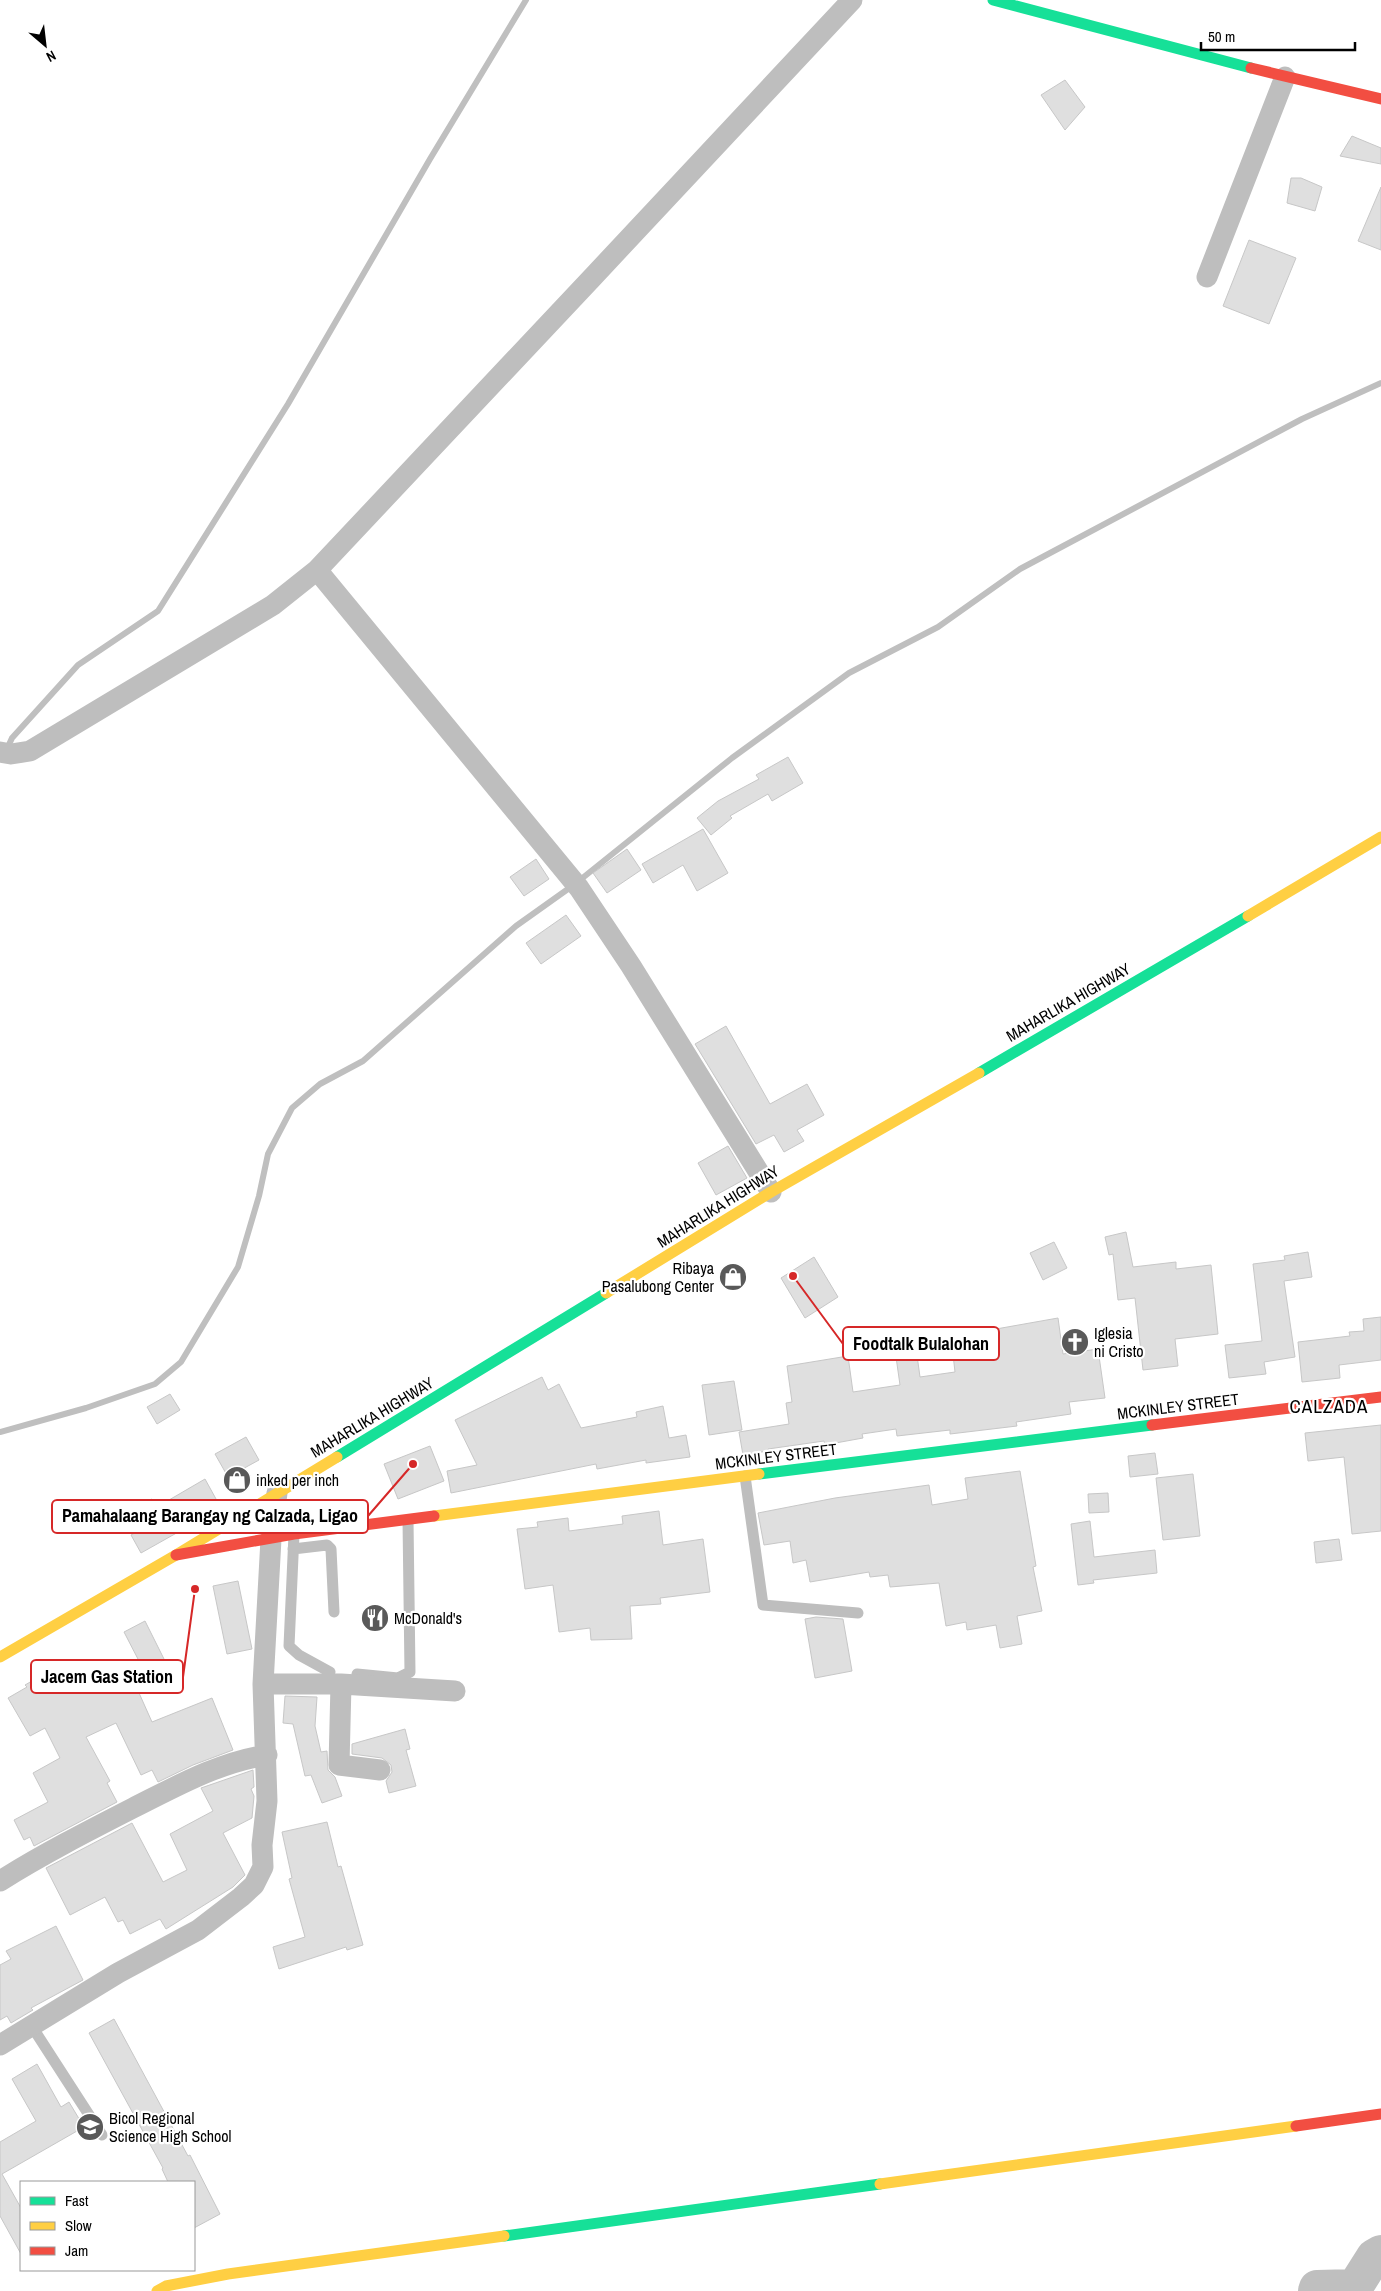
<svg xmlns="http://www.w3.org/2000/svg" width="1381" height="2291" font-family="'Archivo Narrow',sans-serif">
  <rect width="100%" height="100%" fill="#fff"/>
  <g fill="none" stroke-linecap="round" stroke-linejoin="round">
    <path stroke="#bfbfbf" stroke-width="6" d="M 7,749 L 12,738 L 78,665 L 158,611 L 288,404 L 430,159 L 526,0
      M 0,1432 L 86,1408 L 155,1384 L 181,1362 L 238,1267 L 259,1196 L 268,1154 L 292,1108 L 320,1084 L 363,1061 L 516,926 L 575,884 L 732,758 L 849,673 L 938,627 L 1020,569 L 1302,419 L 1381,383"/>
    <path stroke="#bfbfbf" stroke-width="36" d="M 1316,2291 L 1317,2288 L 1355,2287 L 1374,2257 L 1381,2253"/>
  </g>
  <path fill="#dfdfdf" stroke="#c7c7c7" d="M 1065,80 L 1085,107 L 1065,130 L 1041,95 Z
    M 1352,136 L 1381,148 L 1381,164 L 1340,156 Z
    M 1291,178 L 1301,178 L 1322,187 L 1315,211 L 1287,203 Z
    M 1381,187 L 1381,250 L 1358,241 Z
    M 1249,240 L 1296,258 L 1269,324 L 1223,306 Z
    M 788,757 L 803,783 L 772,801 L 768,794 L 730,816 L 732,818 L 711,835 L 697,818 L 718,801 L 759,779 L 756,775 Z
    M 703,829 L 728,873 L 697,891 L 683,865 L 653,883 L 642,864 Z
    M 627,849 L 641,870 L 607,893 L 593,873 Z
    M 536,859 L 549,879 L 524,896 L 510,877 Z
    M 566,915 L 581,936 L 541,964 L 526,943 Z
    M 726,1026 L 770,1104 L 807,1084 L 824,1115 L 797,1130 L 804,1141 L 784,1152 L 774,1135 L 756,1144 L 695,1044 Z
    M 728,1146 L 747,1178 L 716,1195 L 698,1163 Z
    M 1126,1232 L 1133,1267 L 1176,1262 L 1176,1269 L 1211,1265 L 1218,1334 L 1175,1339 L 1178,1366 L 1143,1370 L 1135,1298 L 1118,1300 L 1113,1254 L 1109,1255 L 1105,1237 Z
    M 1054,1242 L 1067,1268 L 1043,1280 L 1030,1253 Z
    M 1308,1252 L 1312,1277 L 1284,1281 L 1295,1357 L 1264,1362 L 1266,1374 L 1229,1378 L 1225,1345 L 1262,1341 L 1253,1264 L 1285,1260 L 1284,1256 Z
    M 814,1257 L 838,1297 L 805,1318 L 781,1278 Z
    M 1381,1317 L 1381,1360 L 1339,1365 L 1340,1378 L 1302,1382 L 1298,1342 L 1350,1336 L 1349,1332 L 1364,1331 L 1363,1319 Z
    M 1058,1318 L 1063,1354 L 1098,1349 L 1105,1398 L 1069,1402 L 1071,1414 L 1016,1422 L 1017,1426 L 950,1434 L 950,1430 L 897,1436 L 896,1429 L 862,1434 L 863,1438 L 841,1442 L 825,1445 L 824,1441 L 768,1449 L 768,1451 L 743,1455 L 739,1432 L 789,1424 L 786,1403 L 792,1402 L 787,1366 L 848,1356 L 853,1392 L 900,1385 L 895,1350 L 916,1348 L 920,1377 L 955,1372 L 951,1337 Z
    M 542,1377 L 548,1390 L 559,1384 L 581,1428 L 637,1417 L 636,1412 L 663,1406 L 669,1438 L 686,1435 L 690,1457 L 646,1463 L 646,1460 L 597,1469 L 596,1464 L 451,1493 L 447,1471 L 477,1465 L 455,1420 Z
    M 734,1381 L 742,1430 L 709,1435 L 702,1385 Z
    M 170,1394 L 180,1410 L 157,1424 L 147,1407 Z
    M 1381,1425 L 1381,1531 L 1352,1534 L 1344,1457 L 1308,1461 L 1305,1433 Z
    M 246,1437 L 259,1460 L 228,1477 L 215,1454 Z
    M 430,1446 L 444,1481 L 398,1499 L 384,1464 Z
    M 1155,1453 L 1158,1474 L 1130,1477 L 1128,1456 Z
    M 1020,1471 L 1036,1566 L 1033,1567 L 1042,1611 L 1017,1616 L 1022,1644 L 1000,1648 L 996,1625 L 967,1630 L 966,1622 L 946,1626 L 939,1583 L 890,1587 L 888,1575 L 870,1577 L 869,1572 L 810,1582 L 806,1560 L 793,1563 L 790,1541 L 764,1545 L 758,1513 L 835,1498 L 929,1485 L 932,1505 L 968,1499 L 965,1478 Z
    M 1193,1474 L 1200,1536 L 1163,1540 L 1156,1478 Z
    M 205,1479 L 221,1508 L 141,1553 L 131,1535 L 142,1529 L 131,1510 L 152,1499 L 157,1507 Z
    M 1108,1493 L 1109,1512 L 1089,1513 L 1088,1494 Z
    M 659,1511 L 663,1545 L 703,1539 L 710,1592 L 660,1598 L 661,1604 L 630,1606 L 632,1639 L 591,1640 L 590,1628 L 559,1632 L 553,1585 L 525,1589 L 517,1529 L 538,1527 L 537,1522 L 568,1518 L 569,1531 L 623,1524 L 622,1516 Z
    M 1090,1521 L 1094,1557 L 1155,1550 L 1157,1573 L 1093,1580 L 1094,1583 L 1078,1585 L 1071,1524 Z
    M 1339,1539 L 1342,1560 L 1316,1563 L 1314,1542 Z
    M 238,1581 L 252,1649 L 227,1654 L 213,1586 Z
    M 816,1617 L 843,1619 L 852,1671 L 815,1678 L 805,1619 Z
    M 145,1621 L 168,1667 L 135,1684 L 152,1722 L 212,1698 L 233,1750 L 193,1765 L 158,1782 L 152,1770 L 141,1775 L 116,1723 L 86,1737 L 110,1781 L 107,1783 L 117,1802 L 34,1846 L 30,1837 L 24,1840 L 14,1820 L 48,1802 L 33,1773 L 60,1758 L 45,1728 L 30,1736 L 8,1698 L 27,1687 L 25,1685 L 53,1669 L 66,1693 L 139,1661 L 124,1632 Z
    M 285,1696 L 317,1697 L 315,1726 L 321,1752 L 327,1751 L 328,1770 L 335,1777 L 342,1796 L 322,1803 L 311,1775 L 305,1776 L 293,1724 L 283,1723 Z
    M 405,1729 L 410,1749 L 406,1750 L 416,1786 L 389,1793 L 386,1781 L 392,1772 L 391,1765 L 382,1758 L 352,1754 L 352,1744 Z
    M 253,1770 L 254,1787 L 251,1789 L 254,1796 L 252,1818 L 223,1833 L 245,1875 L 233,1887 L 166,1929 L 160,1919 L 130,1934 L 123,1920 L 118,1922 L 105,1897 L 70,1915 L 46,1868 L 132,1823 L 163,1882 L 187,1870 L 170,1834 L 213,1811 L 201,1788 Z
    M 327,1822 L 338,1867 L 341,1866 L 363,1945 L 347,1950 L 346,1947 L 279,1969 L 273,1947 L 305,1937 L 289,1879 L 292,1878 L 282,1832 Z
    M 56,1926 L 83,1980 L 31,2008 L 33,2010 L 11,2023 L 7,2016 L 0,2020 L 0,1965 L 11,1959 L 6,1951 Z
    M 114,2019 L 188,2156 L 190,2155 L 220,2214 L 194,2228 L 194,2182 L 168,2182 L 162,2169 L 163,2168 L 89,2033 Z
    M 37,2064 L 61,2107 L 69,2102 L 84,2127 L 2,2174 L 21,2208 L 21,2254 L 0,2216 L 0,2142 L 36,2121 L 12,2079 Z"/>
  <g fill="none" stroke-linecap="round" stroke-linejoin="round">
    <path stroke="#bebebe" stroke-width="11" d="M 745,1476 L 763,1605 L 858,1613
      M 294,1534 L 289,1646 L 299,1655 L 330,1672
      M 293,1549 L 327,1545 L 331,1549 L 334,1612
      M 357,1674 L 398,1678 L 410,1672 L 408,1520
      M 31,2025 L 102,2135"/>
    <path stroke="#bebebe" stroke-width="21" d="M 1207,277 L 1285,77
      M 317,570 C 495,380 675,191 852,0
      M 0,752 L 11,754 L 30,751 L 273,605 L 317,570 L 579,888 L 631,966 L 771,1192
      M 263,1684 L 341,1684 L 455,1691
      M 341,1684 L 339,1765 L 380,1770
      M 0,1881 C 43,1854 88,1831 133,1808 C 175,1787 219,1762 267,1755
      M 0,2045 L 118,1973 L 198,1930 L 241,1897 L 254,1885 L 263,1867 L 262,1845 L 267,1801 L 263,1684 L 271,1539 L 277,1493"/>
    <path stroke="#16e098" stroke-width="11" d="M 993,0 L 1251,68
      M 979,1073 L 1248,916
      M 337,1457 L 606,1293
      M 759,1474 L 1152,1425
      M 504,2236 L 880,2184"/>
    <path stroke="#ffcf43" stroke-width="11" d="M 1248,916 L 1381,837
      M 606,1293 L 771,1192 L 979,1073
      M 434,1516 L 759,1474
      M 0,1657 L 176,1555 L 337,1457
      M 880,2184 L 1296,2126
      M 157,2291 L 166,2286 L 228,2274 L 504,2236"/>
    <path stroke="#f24e42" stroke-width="11" d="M 1251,68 L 1381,99
      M 1152,1425 L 1381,1397
      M 176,1555 L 294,1534 L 434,1516
      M 1296,2126 L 1381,2114"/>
  </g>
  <defs>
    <symbol id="shop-disc" viewBox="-11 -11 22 22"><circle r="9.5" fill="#595959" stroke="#fff"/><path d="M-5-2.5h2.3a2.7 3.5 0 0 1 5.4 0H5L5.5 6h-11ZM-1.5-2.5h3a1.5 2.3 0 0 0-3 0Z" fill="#fff"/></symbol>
    <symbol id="church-disc" viewBox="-11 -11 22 22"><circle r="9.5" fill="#595959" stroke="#fff"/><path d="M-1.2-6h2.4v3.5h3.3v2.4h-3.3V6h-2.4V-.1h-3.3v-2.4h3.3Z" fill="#fff"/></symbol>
    <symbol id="restaurant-disc" viewBox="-11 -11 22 22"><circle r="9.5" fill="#595959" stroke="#fff"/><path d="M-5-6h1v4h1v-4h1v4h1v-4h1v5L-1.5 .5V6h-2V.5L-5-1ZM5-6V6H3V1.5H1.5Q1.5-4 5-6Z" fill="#fff"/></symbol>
    <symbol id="school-disc" viewBox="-11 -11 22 22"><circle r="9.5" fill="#595959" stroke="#fff"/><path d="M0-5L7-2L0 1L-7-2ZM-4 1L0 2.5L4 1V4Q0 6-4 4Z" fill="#fff"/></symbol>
  </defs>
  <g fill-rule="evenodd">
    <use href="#shop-disc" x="717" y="1261" width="32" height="32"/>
    <use href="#church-disc" x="1059" y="1326" width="32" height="32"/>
    <use href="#shop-disc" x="221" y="1464" width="32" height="32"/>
    <use href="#restaurant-disc" x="359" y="1602" width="32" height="32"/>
    <use href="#school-disc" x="74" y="2111" width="32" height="32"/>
  </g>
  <g text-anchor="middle" stroke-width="4.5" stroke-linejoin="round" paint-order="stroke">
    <g font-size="16" fill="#000" stroke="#fff">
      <text transform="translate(1068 1002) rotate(-30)" y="6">MAHARLIKA HIGHWAY</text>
      <text transform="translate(718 1206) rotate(-32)" y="6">MAHARLIKA HIGHWAY</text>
      <text transform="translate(1178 1406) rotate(-7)" y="6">MCKINLEY STREET</text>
      <text transform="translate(372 1417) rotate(-31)" y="6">MAHARLIKA HIGHWAY</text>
      <text transform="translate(776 1456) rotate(-7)" y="6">MCKINLEY STREET</text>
    </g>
    <g font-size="16" fill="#000" stroke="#fff" text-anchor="start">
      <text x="714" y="1274" text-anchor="end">Ribaya<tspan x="714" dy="18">Pasalubong Center</tspan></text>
      <text x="1094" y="1339">Iglesia<tspan x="1094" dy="18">ni Cristo</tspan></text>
      <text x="256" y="1486">inked per inch</text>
      <text x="394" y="1624">McDonald's</text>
      <text x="109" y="2124">Bicol Regional<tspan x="109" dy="18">Science High School</tspan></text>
    </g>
    <g font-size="19" letter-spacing="1" fill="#000" stroke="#fff">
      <text x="1329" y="1413">CALZADA</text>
    </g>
  </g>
  <path fill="none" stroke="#d62828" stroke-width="2" d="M793 1276L843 1344M413 1464L368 1516M195 1589L183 1677"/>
  <g fill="#d62828" stroke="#fff" stroke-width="2">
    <circle cx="793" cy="1276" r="5"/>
    <circle cx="413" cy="1464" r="5"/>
    <circle cx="195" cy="1589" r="5"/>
  </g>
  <g fill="#fff" stroke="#d62828" stroke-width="2">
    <rect x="843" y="1327" width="156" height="33" rx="5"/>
    <rect x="52" y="1500" width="316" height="33" rx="5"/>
    <rect x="31" y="1660" width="152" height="33" rx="5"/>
  </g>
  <g font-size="18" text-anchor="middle" font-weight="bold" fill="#000">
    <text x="921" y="1350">Foodtalk Bulalohan</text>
    <text x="210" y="1522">Pamahalaang Barangay ng Calzada, Ligao</text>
    <text x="107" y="1683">Jacem Gas Station</text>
  </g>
  <rect x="20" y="2181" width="175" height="90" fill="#ffffff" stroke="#999999"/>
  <rect x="30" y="2197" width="25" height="8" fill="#16e098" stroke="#999999"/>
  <text x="65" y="2206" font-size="15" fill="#000000">Fast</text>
  <rect x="30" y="2222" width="25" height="8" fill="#ffcf43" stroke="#999999"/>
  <text x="65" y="2231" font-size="15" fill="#000000">Slow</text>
  <rect x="30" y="2247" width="25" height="8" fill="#f24e42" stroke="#999999"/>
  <text x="65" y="2256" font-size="15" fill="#000000">Jam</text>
  <g transform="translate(45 45) rotate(152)" stroke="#ffffff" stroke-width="4" paint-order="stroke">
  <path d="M0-4L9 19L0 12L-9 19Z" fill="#000000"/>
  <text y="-8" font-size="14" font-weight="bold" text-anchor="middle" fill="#000000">N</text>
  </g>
  <path d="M1201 42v8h154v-8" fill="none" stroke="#000000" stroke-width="2.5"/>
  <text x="1208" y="42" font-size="15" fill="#000000" stroke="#ffffff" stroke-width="4" paint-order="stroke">50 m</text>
</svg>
